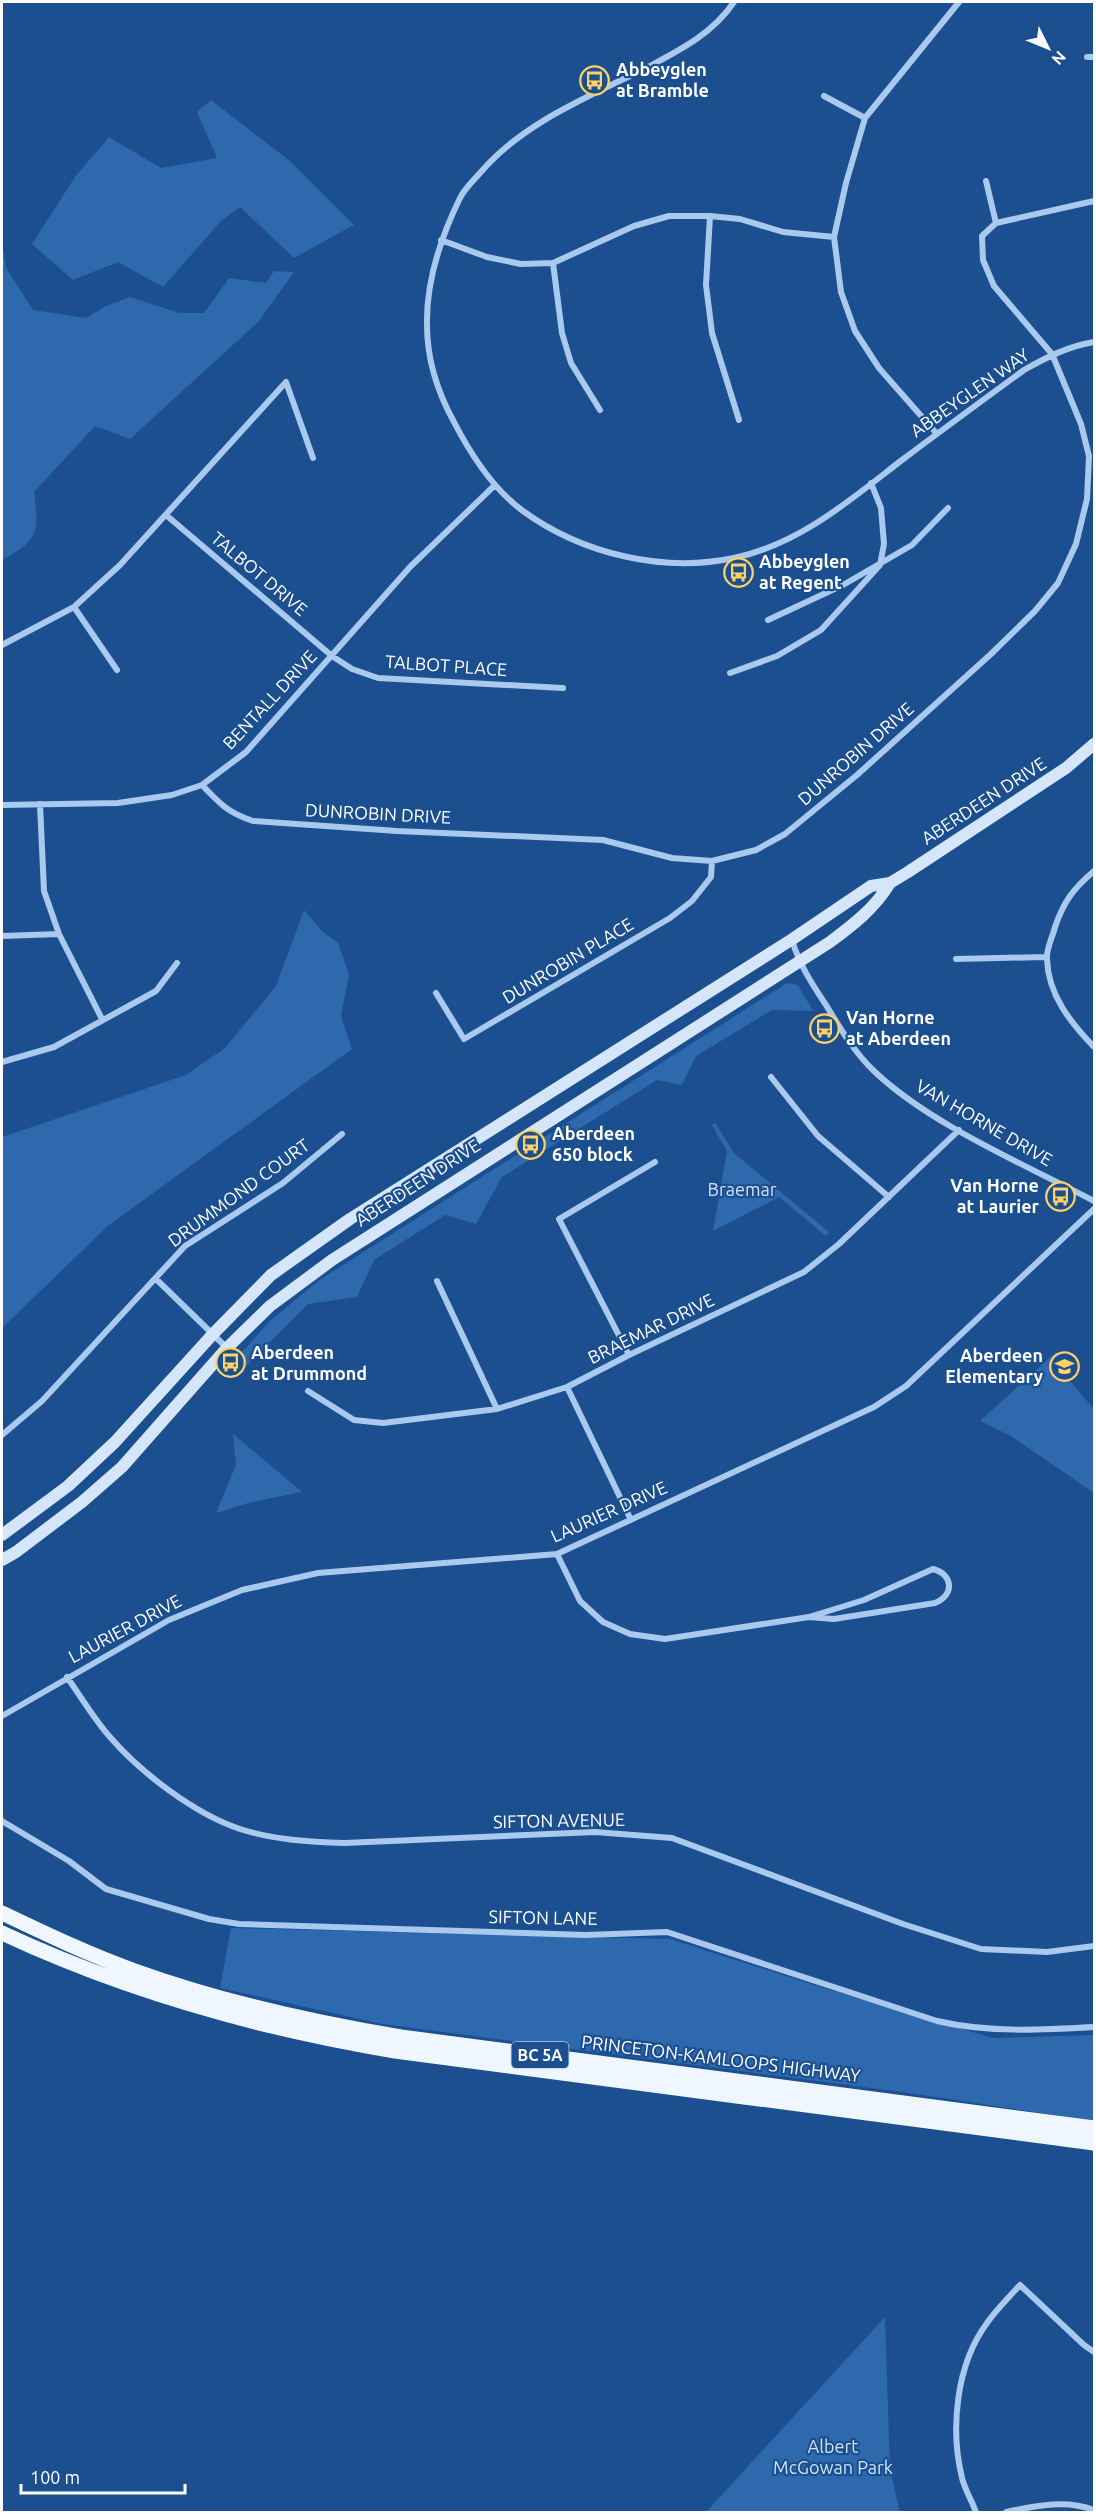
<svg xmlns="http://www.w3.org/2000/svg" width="1096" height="2514" font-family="Ubuntu,sans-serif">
  <rect width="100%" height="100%" fill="#1b4f8f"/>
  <path fill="#2e69ad" d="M 211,100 L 290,161 L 354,225 L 294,258 L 240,207 L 221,221 L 163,287 L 118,262 L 73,280 L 32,244 L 75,177 L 109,137 L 161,168 L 217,158 L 197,112 Z
    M 2,241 L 6,268 L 33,310 L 86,318 L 106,306 L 130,297 L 179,313 L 204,313 L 229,278 L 266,283 L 274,271 L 294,272 L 259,321 L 130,439 L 95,426 L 34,492 C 39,532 39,540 2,560 Z
    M 304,910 L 323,932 L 338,943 L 349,974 L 341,1016 L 352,1049 L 109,1225 L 2,1328 L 2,1137 L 186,1075 L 225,1048 L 276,986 Z
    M 787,983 L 798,985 L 813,1011 L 772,1010 L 696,1056 L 682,1085 L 657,1080 L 502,1177 L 476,1224 L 445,1215 L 374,1260 L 357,1297 L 308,1304 L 235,1377 L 227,1369 L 270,1321 L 318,1281 Z
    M 715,1123 L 734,1153 L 829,1232 L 826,1236 L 779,1197 L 713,1231 L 727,1151 L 712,1125 Z
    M 1056,1352 L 1060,1355 L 1053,1360 L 1053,1368 L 1063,1373 L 1094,1409 L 1094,1493 L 1011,1436 L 980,1421 Z
    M 233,1434 L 301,1491 L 301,1492 L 248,1503 L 216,1513 L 236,1465 Z
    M 231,1928 L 670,1939 L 827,1989 L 993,2038 L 1094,2035 L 1094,2121 L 909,2093 L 382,2024 L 220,1988 Z
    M 885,2317 L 890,2469 L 900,2512 L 706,2512 Z"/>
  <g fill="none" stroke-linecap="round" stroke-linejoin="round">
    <path stroke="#a9c9ee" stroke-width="6" d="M 734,2 C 713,33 682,49 650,66 C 591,96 523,122 480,173 C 473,181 465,188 460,198 C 441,237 426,281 427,325 C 427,359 438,393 454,422 C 471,455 493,489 523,511 C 582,554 663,573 734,558 C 800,544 850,500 902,460 C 942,430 983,400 1024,370 C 1047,357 1069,346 1094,342
      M 1087,57 L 1094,57
      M 824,96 L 865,118
      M 986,181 L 996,223
      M 710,216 L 706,285 L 712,333 L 739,420
      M 996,223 L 1094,201
      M 441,240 L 487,257 L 521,264 L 553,263 L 634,226 L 669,216 L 710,216 L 740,219 L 783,232 L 834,237
      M 553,263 L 562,333 L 571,363 L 600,410
      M 937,434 L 879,368 L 855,331 L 841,292 L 834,237 L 846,183 L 865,118 L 959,2
      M 166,515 L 332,656 L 352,669 L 378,678 L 563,688
      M 74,607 L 117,670
      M 768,620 L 843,585 L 912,545 L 948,508
      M 2,645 L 74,607 L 120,565 L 286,382 L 313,458
      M 730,673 L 777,656 L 821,630 L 880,565 L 884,544 L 881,508 L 871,483
      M 202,785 C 219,803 228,813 253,821 L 397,831 L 603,840 L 672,858 L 712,861 L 756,850 L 785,834 L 857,775 L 991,654 L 1035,611 L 1058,583 L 1076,544 L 1087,499 L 1089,456 L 1081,424 L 1052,354 L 994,286 L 983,260 L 982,236 L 996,223
      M 40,804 L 44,891 L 59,934 L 102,1019
      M 2,805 L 118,803 L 172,795 L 202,785 L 246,752 L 410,567 L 495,485
      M 1094,871 C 1073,889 1064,901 1055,927 C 1053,936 1046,949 1047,959 C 1048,995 1071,1023 1094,1047
      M 2,936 L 59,934
      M 792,940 C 799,964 812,984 826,1005 C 840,1028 854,1052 874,1071 C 929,1124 1026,1165 1094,1201
      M 956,959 L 1046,957
      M 436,993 L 464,1039 L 670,918 L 692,901 L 711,877 L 712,861
      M 2,1062 L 54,1047 L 156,991 L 177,963
      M 771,1077 L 818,1136 L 889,1197
      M 156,1279 L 227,1348
      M 437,1281 L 497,1409
      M 629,1355 L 559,1219 L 655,1162
      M 567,1387 L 631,1520
      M 308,1391 L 354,1420 L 383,1423 L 497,1409 L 567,1387 L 629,1355 L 804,1272 L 839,1244 L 959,1130
      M 2,1435 L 42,1401 L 185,1246 L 283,1183 L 342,1134
      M 557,1554 L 580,1601 L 603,1622 L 630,1634 L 665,1639 L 809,1617 L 864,1600 L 933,1569 C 953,1574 955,1595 935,1603 L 834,1619 L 809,1617
      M 67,1677 C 81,1697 94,1719 110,1737 C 141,1773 195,1814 240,1829 C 274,1840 310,1842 345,1843 L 595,1832 L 672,1838 L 903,1924 L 981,1949 L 1047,1952 L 1094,1946
      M 2,1716 L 169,1620 L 242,1590 L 318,1573 L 557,1554 L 874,1407 L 906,1386 L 1094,1209
      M 2,1821 L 69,1861 L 106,1889 L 209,1919 L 239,1924 L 586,1935 L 667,1932 L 937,2021 C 989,2033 1042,2030 1094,2027
      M 976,2512 C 972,2501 965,2490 962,2478 C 950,2429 956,2365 987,2323 C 996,2310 1009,2297 1020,2285 L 1084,2345 L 1094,2352
      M 1006,2512 C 1035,2506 1065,2499 1094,2510"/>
    <path stroke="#d6e6fa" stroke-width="12" d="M 2,1535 L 68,1486 L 115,1442 L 213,1334 L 271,1275 L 350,1219 L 791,940 L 871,886 L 890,883 L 908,872 L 1066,768 L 1094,744
      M 2,1560 L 16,1552 L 82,1502 L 122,1467 L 227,1348 L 270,1306 L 332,1260 L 830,942 C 853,925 875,908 890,883"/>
    <path stroke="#f0f6ff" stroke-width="15" d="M 2,1913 C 46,1934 90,1955 135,1971 C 221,2002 311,2022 401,2037 L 1094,2128
      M 2,1933 C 128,1992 257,2028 395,2051 L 1094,2143"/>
  </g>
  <defs>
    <symbol id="bus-ring" viewBox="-11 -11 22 22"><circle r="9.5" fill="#1b4f8f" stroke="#ffd166" stroke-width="1.5"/><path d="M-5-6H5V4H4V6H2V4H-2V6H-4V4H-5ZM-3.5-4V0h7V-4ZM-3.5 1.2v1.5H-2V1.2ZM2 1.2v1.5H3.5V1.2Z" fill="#ffd166"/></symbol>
    <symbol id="school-ring" viewBox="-11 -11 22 22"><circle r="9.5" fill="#1b4f8f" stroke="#ffd166" stroke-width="1.5"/><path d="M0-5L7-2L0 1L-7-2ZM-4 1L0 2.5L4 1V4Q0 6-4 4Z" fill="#ffd166"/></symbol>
  </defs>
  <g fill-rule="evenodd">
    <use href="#bus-ring" x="578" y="64" width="33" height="33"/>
    <use href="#bus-ring" x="722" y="556" width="33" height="33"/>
    <use href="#bus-ring" x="808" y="1012" width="33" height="33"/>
    <use href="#bus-ring" x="514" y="1128" width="33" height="33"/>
    <use href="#bus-ring" x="1044" y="1180" width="33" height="33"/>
    <use href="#bus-ring" x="214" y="1346" width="33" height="33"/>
    <use href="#school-ring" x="1048" y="1350" width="33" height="33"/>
  </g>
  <g text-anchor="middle" stroke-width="4.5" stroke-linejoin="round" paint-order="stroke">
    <rect fill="#1b4f8f" stroke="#bbcadd" stroke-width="1.5" x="511.5" y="2042" width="57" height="26" rx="4.5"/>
    <g font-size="16" font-weight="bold" fill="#fff">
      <text x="540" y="2061">BC 5A</text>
    </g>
    <g font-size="18" font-weight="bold" fill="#fff" stroke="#1b4f8f" text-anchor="start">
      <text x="616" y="76">Abbeyglen<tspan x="616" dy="21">at Bramble</tspan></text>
      <text x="759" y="568">Abbeyglen<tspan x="759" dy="21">at Regent</tspan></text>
      <text x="846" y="1024">Van Horne<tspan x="846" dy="21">at Aberdeen</tspan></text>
      <text x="552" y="1140">Aberdeen<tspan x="552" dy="21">650 block</tspan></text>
      <text x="1039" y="1192" text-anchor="end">Van Horne<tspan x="1039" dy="21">at Laurier</tspan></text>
      <text x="251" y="1359">Aberdeen<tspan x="251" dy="21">at Drummond</tspan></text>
      <text x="1043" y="1362" text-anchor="end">Aberdeen<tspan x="1043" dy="21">Elementary</tspan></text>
    </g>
    <g font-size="18" fill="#fff" stroke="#1b4f8f">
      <text transform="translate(970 393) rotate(-35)" y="6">ABBEYGLEN WAY</text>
      <text transform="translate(259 574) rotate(40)" y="6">TALBOT DRIVE</text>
      <text transform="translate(446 666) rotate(4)" y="6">TALBOT PLACE</text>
      <text transform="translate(270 700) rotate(-47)" y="6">BENTALL DRIVE</text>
      <text transform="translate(856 754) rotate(-41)" y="6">DUNROBIN DRIVE</text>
      <text transform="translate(984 801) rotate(-33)" y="6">ABERDEEN DRIVE</text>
      <text transform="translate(378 814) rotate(3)" y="6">DUNROBIN DRIVE</text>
      <text transform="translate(568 961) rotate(-31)" y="6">DUNROBIN PLACE</text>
      <text transform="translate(984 1123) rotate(30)" y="6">VAN HORNE DRIVE</text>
      <text transform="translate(418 1183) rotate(-33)" y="6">ABERDEEN DRIVE</text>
      <text transform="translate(239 1193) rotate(-36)" y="6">DRUMMOND COURT</text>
      <text transform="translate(651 1329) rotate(-26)" y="6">BRAEMAR DRIVE</text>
      <text transform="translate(609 1512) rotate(-24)" y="6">LAURIER DRIVE</text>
      <text transform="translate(125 1629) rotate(-28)" y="6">LAURIER DRIVE</text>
      <text transform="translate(559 1821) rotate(-1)" y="6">SIFTON AVENUE</text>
      <text transform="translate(543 1918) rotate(1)" y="6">SIFTON LANE</text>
      <text transform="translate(721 2059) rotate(7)" y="6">PRINCETON-KAMLOOPS HIGHWAY</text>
    </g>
    <g font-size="18" fill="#cfe3fa" stroke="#1b4f8f">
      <text x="742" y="1196">Braemar</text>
      <text x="833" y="2453">Albert<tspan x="833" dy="21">McGowan Park</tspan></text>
    </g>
  </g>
  <rect width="1096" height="2514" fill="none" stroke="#ffffff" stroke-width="6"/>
  <g transform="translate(1048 48) rotate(133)" stroke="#1b4f8f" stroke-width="4.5" paint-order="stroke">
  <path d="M0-4.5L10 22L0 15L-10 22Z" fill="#ffffff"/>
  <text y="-9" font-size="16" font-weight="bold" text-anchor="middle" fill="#ffffff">N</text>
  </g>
  <path d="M21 2484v9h164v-9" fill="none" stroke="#ffffff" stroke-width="3"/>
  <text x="30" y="2484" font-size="18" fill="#ffffff" stroke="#1b4f8f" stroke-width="4.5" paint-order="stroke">100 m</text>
</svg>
